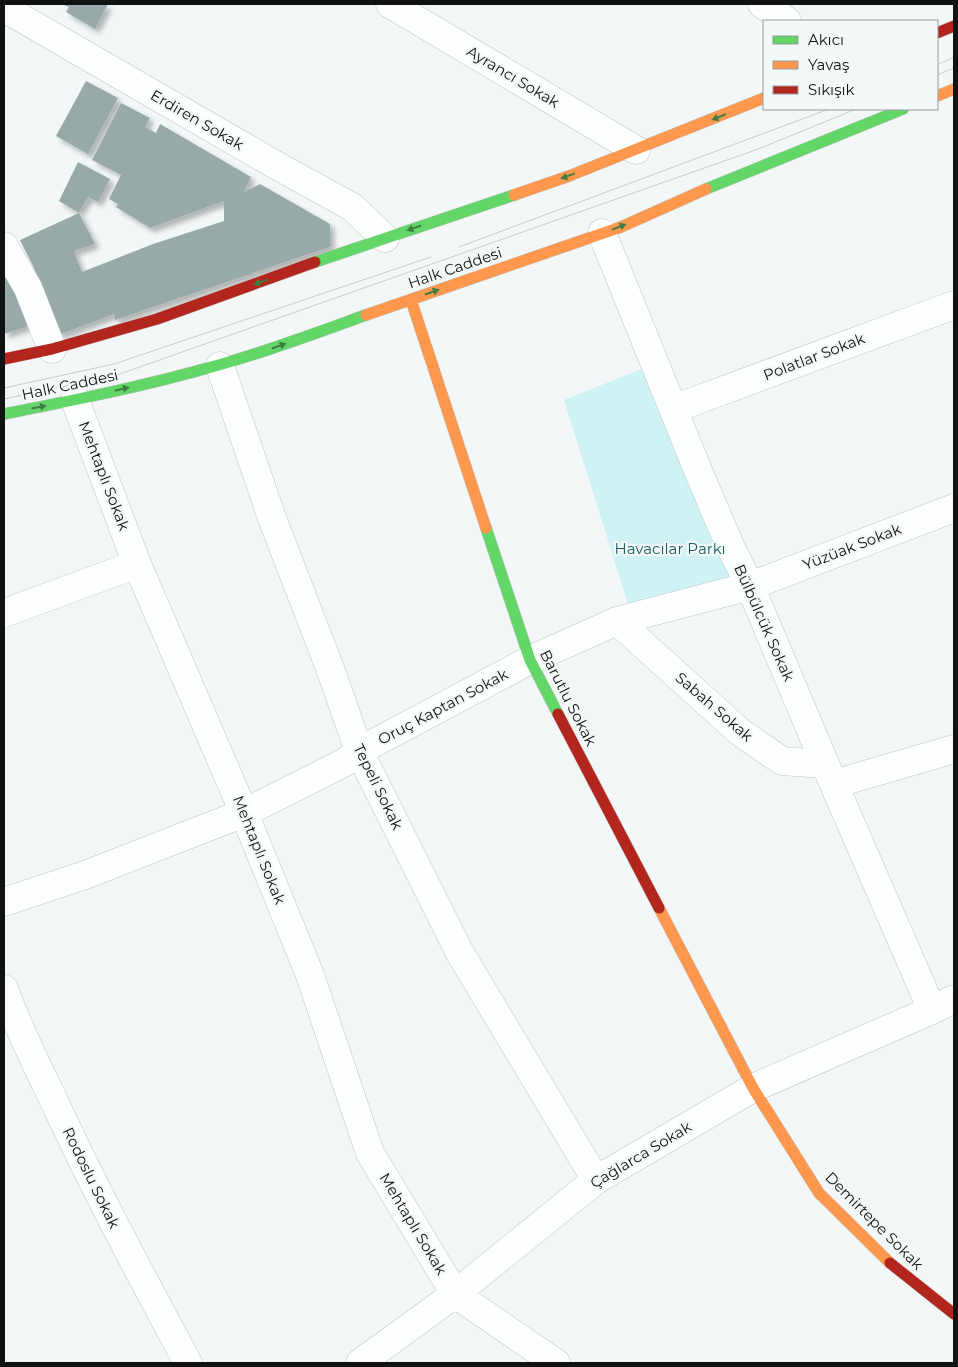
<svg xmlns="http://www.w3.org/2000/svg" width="958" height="1367" font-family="Montserrat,sans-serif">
  <defs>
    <filter id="shadow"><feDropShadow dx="4.5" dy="4.5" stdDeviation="2.5" flood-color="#0004"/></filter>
  </defs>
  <rect width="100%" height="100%" fill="#f4f7f7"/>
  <path fill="#cff3f4" d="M 654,364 L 750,586 L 632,617 L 564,400 Z"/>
  <path fill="#98a9aa" filter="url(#shadow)" d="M 61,4 L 108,4 L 95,29 L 66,12 L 69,7 Z
    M 86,81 L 118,98 L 88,154 L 56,136 Z
    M 121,103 L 150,118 L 145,127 L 156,133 L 160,124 L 251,177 L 244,192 L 260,184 L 330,224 L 330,247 L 115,320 L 114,314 L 59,335 L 33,266 L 20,240 L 79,213 L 95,244 L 74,251 L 82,272 L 153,244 L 224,221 L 224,201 L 150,228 L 116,207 L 118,204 L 109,199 L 121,175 L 92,160 Z
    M 78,162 L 110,179 L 98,202 L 88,197 L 79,213 L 59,201 Z
    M 4,262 L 31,325 L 4,334 Z"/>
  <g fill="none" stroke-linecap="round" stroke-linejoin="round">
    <defs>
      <path id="street" d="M 390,4 L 636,150
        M 762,4 L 787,21
        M 4,8 L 274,164 L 352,207 L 385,238
        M 602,233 L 699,473 L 731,548 L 750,586 L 825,764 L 932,1010
        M 4,246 L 28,288 L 52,349
        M 220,366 L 272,518 L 331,671 L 359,751 L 460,953 L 596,1180
        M 75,400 L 137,564 L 244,813 L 310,975 L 370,1153 L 455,1294 L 556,1363
        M 673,409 L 954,305
        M 4,613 L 137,564
        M 617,621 L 740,732 L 782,761 L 825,764
        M 834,784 L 954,749
        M 4,902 L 85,875 L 244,813 L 345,762 L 359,751 L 530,660 L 617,621 L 750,586 L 954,508
        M 4,989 C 18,1028 37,1066 55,1103 C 96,1192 142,1277 188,1363
        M 360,1363 L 455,1294 L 596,1180 L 753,1088 L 932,1010 L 954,999"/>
      <path id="fast" d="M 706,189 L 903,109
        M 315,262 L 514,195
        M 4,414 C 75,400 145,386 215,366 C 266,352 316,333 366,315
        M 486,528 L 530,660 L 558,714"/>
      <path id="slow" d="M 937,96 L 954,89
        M 514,195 L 569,176 L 764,98
        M 411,300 L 486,528
        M 366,315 L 621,227 L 706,189
        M 659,908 L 753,1088 L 819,1193 L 890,1263"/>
      <path id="jam" d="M 937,33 L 954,26
        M 4,359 L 52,349 L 157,319 L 315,262
        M 558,714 L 659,908
        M 890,1263 L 954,1314"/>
    </defs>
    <use href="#street" stroke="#c1c4c4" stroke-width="29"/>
    <use href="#fast" stroke="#c1c4c4" stroke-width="12"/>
    <use href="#slow" stroke="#c1c4c4" stroke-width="12"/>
    <use href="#jam" stroke="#c1c4c4" stroke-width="12"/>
    <use href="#street" stroke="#fdfefe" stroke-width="28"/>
    <use href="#fast" stroke="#63d668" stroke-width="11"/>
    <use href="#slow" stroke="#ff974d" stroke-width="11"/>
    <use href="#jam" stroke="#b3261e" stroke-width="11"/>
    <path stroke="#cacccc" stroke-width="1" d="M 937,65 L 954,57
      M 937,75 L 954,68
      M 459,247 L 829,109
      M 4,388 L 114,364 L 431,257
      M 4,399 L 117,375 L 761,148 L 856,109"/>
  </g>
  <defs><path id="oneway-solid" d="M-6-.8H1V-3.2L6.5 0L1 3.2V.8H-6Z" transform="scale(1.25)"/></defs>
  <g fill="#3e7e42">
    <use href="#oneway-solid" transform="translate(719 117) rotate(158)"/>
    <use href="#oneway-solid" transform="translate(568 176) rotate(160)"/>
    <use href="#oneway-solid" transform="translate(619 227) rotate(-21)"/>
    <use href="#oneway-solid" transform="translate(414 228) rotate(161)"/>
    <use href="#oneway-solid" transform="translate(261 282) rotate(160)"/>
    <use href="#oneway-solid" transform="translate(432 292) rotate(-19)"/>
    <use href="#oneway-solid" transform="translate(279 346) rotate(-19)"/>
    <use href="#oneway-solid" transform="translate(122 389) rotate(-13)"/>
    <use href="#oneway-solid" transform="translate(39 407) rotate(-11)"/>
  </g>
  <g text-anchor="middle" stroke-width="4.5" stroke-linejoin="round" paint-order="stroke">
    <g font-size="15" fill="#111313" stroke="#f3f8f8">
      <text transform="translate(513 77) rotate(31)" y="5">Ayrancı Sokak</text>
      <text transform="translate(197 120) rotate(30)" y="5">Erdiren Sokak</text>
      <text transform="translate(455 268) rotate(-19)" y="5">Halk Caddesi</text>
      <text transform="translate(814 357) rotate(-21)" y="5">Polatlar Sokak</text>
      <text transform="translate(70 385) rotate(-12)" y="5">Halk Caddesi</text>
      <text transform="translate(104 476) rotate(69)" y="5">Mehtaplı Sokak</text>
      <text transform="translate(852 547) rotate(-21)" y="5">Yüzüak Sokak</text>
      <text transform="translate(764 623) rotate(66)" y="5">Bülbülcük Sokak</text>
      <text transform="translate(568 698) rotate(63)" y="5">Barutlu Sokak</text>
      <text transform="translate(443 707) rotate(-28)" y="5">Oruç Kaptan Sokak</text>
      <text transform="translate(714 707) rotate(41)" y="5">Sabah Sokak</text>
      <text transform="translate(378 787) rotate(64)" y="5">Tepeli Sokak</text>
      <text transform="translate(259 850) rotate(68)" y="5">Mehtaplı Sokak</text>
      <text transform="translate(641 1155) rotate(-31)" y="5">Çağlarca Sokak</text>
      <text transform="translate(91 1178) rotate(64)" y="5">Rodoslu Sokak</text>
      <text transform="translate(874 1221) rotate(45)" y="5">Demirtepe Sokak</text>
      <text transform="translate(413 1224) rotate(59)" y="5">Mehtaplı Sokak</text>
    </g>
    <g font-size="15" fill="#1a5e61" stroke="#f3f8f8">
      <text x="670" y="554">Havacılar Parkı</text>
    </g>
  </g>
  <rect width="958" height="1367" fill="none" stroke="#111313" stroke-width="10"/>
  <rect x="763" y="20" width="175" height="90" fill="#f3f8f8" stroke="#999c9c"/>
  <rect x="773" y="36" width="25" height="8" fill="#63d668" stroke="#999c9c"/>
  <text x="808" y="45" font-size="15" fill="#111313">Akıcı</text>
  <rect x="773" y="61" width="25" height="8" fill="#ff974d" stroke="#999c9c"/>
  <text x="808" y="70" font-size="15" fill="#111313">Yavaş</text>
  <rect x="773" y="86" width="25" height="8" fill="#b3261e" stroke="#999c9c"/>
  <text x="808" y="95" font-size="15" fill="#111313">Sıkışık</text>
</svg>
